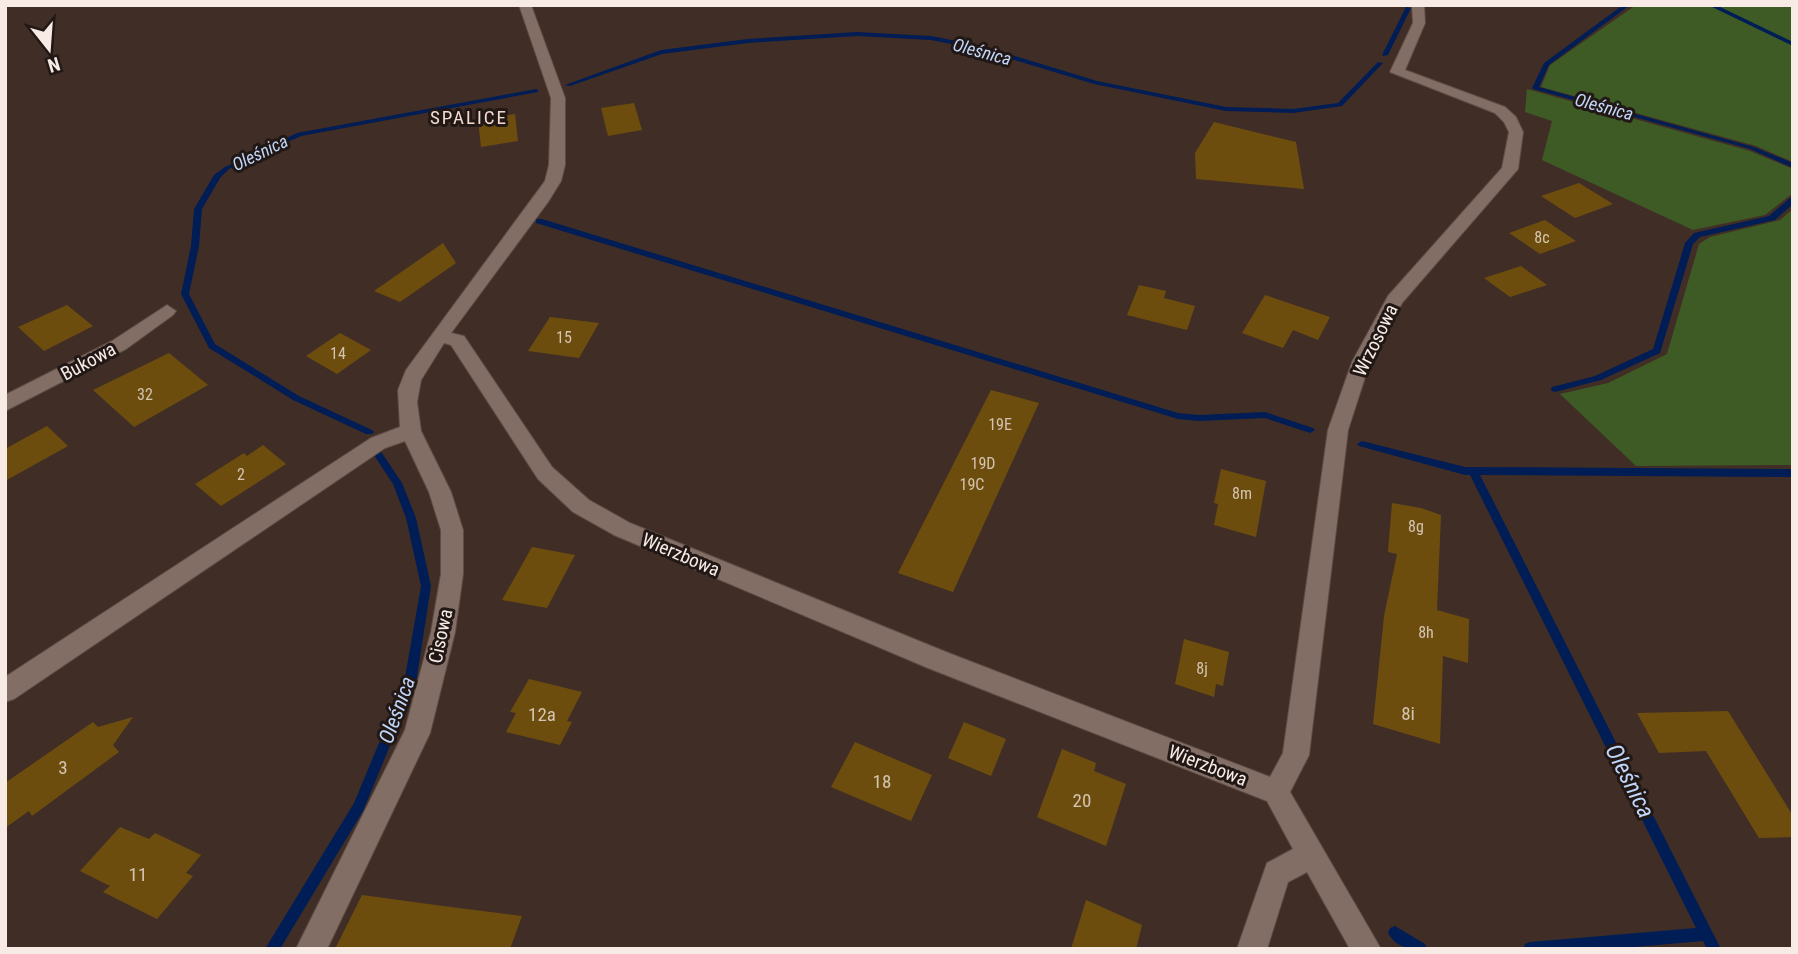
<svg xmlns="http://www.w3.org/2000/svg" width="1798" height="954" font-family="'Roboto Condensed',sans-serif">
  <rect width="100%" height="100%" fill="#402e26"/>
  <path fill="#3e5b26" d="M 1636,5 L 1793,5 L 1793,162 L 1756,146 L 1541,87 L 1550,65 Z
    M 1527,89 L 1750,151 L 1793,169 L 1793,193 L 1765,215 L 1693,230 L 1542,160 L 1552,121 L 1525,112 Z
    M 1793,209 L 1793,465 L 1636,466 L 1560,394 L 1608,383 L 1667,354 L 1699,244 L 1710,237 L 1780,220 Z"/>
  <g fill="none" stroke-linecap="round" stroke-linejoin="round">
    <path fill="#001d55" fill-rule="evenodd" d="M 1623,5 L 1630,5 L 1549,65 L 1539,87 L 1754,147 L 1793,163 L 1793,168 L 1750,149 L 1533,89 L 1532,88 L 1544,63 Z
      M 1708,5 L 1716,5 L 1793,42 L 1793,46 Z
      M 1406,7 L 1411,8 L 1388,55 L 1383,56 L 1382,55 Z
      M 857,32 L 931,36 L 982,46 L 1097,81 L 1226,107 L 1293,109 L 1338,103 L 1378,62 L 1383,63 L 1342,106 L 1293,113 L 1226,111 L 1094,84 L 981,50 L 931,40 L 857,36 L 748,43 L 662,54 L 570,86 L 565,85 L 661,50 L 748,39 Z
      M 536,89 L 538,90 L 538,92 L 301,136 L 229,169 L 220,178 L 202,209 L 199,246 L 189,294 L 215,344 L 299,396 L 372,430 L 374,432 L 372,434 L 366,434 L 293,400 L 209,348 L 181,294 L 191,246 L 194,209 L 214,175 L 225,167 L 297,133 Z
      M 1790,198 L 1793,198 L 1793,204 L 1775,220 L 1700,237 L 1693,244 L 1660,353 L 1601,380 L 1555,392 L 1552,391 L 1551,389 L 1552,387 L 1595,376 L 1653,349 L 1685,243 L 1694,233 L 1769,216 Z
      M 536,219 L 542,219 L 1178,413 L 1199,415 L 1265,412 L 1313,428 L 1315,430 L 1310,433 L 1265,418 L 1199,421 L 1178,419 L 536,223 Z
      M 1362,441 L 1465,467 L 1793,469 L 1793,477 L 1480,475 L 1721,949 L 1707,949 L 1703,941 L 1612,949 L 1523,949 L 1525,944 L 1530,942 L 1696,928 L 1470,475 L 1465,475 L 1359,446 L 1357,444 Z
      M 377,449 L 380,450 L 402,483 L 416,518 L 431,586 L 416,683 L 363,811 L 280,949 L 265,949 L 354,803 L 404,683 L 421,586 L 406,518 L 393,484 L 372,452 Z
      M 1395,926 L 1425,944 L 1427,949 C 1410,949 1397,949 1388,933 L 1390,928 Z"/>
  </g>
  <path fill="#6d4d0e" d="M 634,103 L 642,130 L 608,136 L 601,108 Z
    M 515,114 L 518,141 L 481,147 L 478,120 Z
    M 1214,122 L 1296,142 L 1304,189 L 1196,179 L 1195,153 Z
    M 1579,183 L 1613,204 L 1575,218 L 1541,196 Z
    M 1545,220 L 1576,241 L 1540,254 L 1509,233 Z
    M 443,243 L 456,263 L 400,302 L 374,291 Z
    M 1521,266 L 1547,285 L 1510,297 L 1484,278 Z
    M 1139,285 L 1166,291 L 1164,298 L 1195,306 L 1187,330 L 1127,315 Z
    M 1265,295 L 1330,317 L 1318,340 L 1293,330 L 1283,348 L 1242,333 Z
    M 67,305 L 93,326 L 44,351 L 18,327 Z
    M 550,317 L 599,323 L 579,358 L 528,351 Z
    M 340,333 L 371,350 L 337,374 L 306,356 Z
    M 169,353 L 208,385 L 134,427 L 93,390 Z
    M 991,390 L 1039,403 L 953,592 L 898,573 Z
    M 47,426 L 68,446 L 5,481 L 5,449 Z
    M 263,445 L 286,464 L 221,506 L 195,484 L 244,453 L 247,456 Z
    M 1221,469 L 1266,481 L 1256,537 L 1214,525 L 1218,504 L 1214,503 Z
    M 1392,503 L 1421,508 L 1441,515 L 1437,610 L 1469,619 L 1468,663 L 1443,656 L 1440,744 L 1373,724 L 1384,616 L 1397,554 L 1388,552 Z
    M 532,547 L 575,555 L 547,608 L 502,600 Z
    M 1184,639 L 1229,652 L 1223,686 L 1216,684 L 1214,697 L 1175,684 Z
    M 529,679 L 582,692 L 567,721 L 572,722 L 560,745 L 506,732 L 516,713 L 510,712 Z
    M 1728,711 L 1793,816 L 1793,837 L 1759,838 L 1706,751 L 1659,753 L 1637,713 Z
    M 133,717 L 113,745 L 119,752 L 32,816 L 29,811 L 5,828 L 5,783 L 93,722 L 98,727 Z
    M 964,722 L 1006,739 L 991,776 L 948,758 Z
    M 855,742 L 932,775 L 911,821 L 831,787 Z
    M 1062,749 L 1096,763 L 1094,771 L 1126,784 L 1106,846 L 1037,817 Z
    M 120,827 L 149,839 L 155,833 L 201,855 L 186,873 L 193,876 L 157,919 L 103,892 L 110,886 L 80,871 Z
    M 362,895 L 443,906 L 522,916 L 510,949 L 335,949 Z
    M 1086,900 L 1142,925 L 1136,949 L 1071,949 Z"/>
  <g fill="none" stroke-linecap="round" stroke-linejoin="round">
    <defs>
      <path id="street" d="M 519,5 L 531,5 L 565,98 L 565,165 L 561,181 L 548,202 L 451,333 L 464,336 L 552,467 L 589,500 L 630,523 L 946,652 L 1270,777 L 1283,753 L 1328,430 L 1352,362 L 1388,296 L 1502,168 L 1509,132 L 1504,122 L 1495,113 L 1390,72 L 1413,23 L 1412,5 L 1424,5 L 1425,23 L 1405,70 L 1505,107 L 1516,117 L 1523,132 L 1518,169 L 1402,303 L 1370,362 L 1348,430 L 1309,755 L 1290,792 L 1381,949 L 1350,949 L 1307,872 L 1288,882 L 1267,949 L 1237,949 L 1267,863 L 1293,849 L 1267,801 L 928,668 L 614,535 L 573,512 L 538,479 L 451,345 L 444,343 L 421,380 L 417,402 L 421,431 L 451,492 L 463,530 L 463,574 L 455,632 L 430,733 L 327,949 L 296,949 L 405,730 L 431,632 L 441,574 L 441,530 L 429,492 L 405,441 L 385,448 L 14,699 L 5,702 L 5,677 L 371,438 L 400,427 L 398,390 L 406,370 L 545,181 L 549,165 L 551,98 Z
        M 167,305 L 176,311 L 173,315 L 126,349 L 5,411 L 5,395 L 112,341 Z"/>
    </defs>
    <use href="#street" stroke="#5d4d47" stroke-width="2"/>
    <use href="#street" fill="#836e65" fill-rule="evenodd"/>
  </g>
  <g text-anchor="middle" stroke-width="6" stroke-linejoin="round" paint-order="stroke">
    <g font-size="16" fill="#d5c4b0">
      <text x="1542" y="243">8c</text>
      <text x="564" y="343">15</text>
      <text x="338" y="359">14</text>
      <text x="145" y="400">32</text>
      <text x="1000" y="430">19E</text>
      <text x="983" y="469">19D</text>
      <text x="241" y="480">2</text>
      <text x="972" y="490">19C</text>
      <text x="1242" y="499">8m</text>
      <text x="1416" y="532">8g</text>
      <text x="1426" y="638">8h</text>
      <text x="1202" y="674">8j</text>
    </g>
    <g font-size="18" font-style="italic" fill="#c0d6fa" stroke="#211815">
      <text transform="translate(982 52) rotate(15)" y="6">Oleśnica</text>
      <text transform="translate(1604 107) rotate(15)" y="6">Oleśnica</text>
      <text transform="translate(260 153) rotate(-26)" y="6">Oleśnica</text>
    </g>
    <g font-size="19" letter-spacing="2" fill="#f3dad0" stroke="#211815">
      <text x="469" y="124">SPALICE</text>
    </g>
    <g font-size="19" fill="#f8ebe6" stroke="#211815">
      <text transform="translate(1375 340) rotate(-64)" y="7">Wrzosowa</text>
      <text transform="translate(88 361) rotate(-28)" y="7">Bukowa</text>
      <text transform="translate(681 554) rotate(23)" y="7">Wierzbowa</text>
      <text transform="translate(440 636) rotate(-78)" y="7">Cisowa</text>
      <text transform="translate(1208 765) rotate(21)" y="7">Wierzbowa</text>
    </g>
    <g font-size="19" fill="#d5c4b0">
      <text x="1408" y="720">8i</text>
      <text x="542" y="721">12a</text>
      <text x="63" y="774">3</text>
      <text x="882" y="788">18</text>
      <text x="1082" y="807">20</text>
      <text x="138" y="881">11</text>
    </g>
    <g font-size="21" font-style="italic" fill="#c0d6fa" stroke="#211815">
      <text transform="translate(397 710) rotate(-70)" y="7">Oleśnica</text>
    </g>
    <g font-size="24" font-style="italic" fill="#c0d6fa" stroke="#211815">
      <text transform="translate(1630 781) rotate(63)" y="8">Oleśnica</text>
    </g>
  </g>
  <rect width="1798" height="954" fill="none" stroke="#f8ebe6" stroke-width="14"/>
  <g transform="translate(49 49) rotate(163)" stroke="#211815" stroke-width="5" paint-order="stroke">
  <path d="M0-5L12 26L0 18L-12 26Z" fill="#f8ebe6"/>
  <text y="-10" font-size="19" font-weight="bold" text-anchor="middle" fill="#f8ebe6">N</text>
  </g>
</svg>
